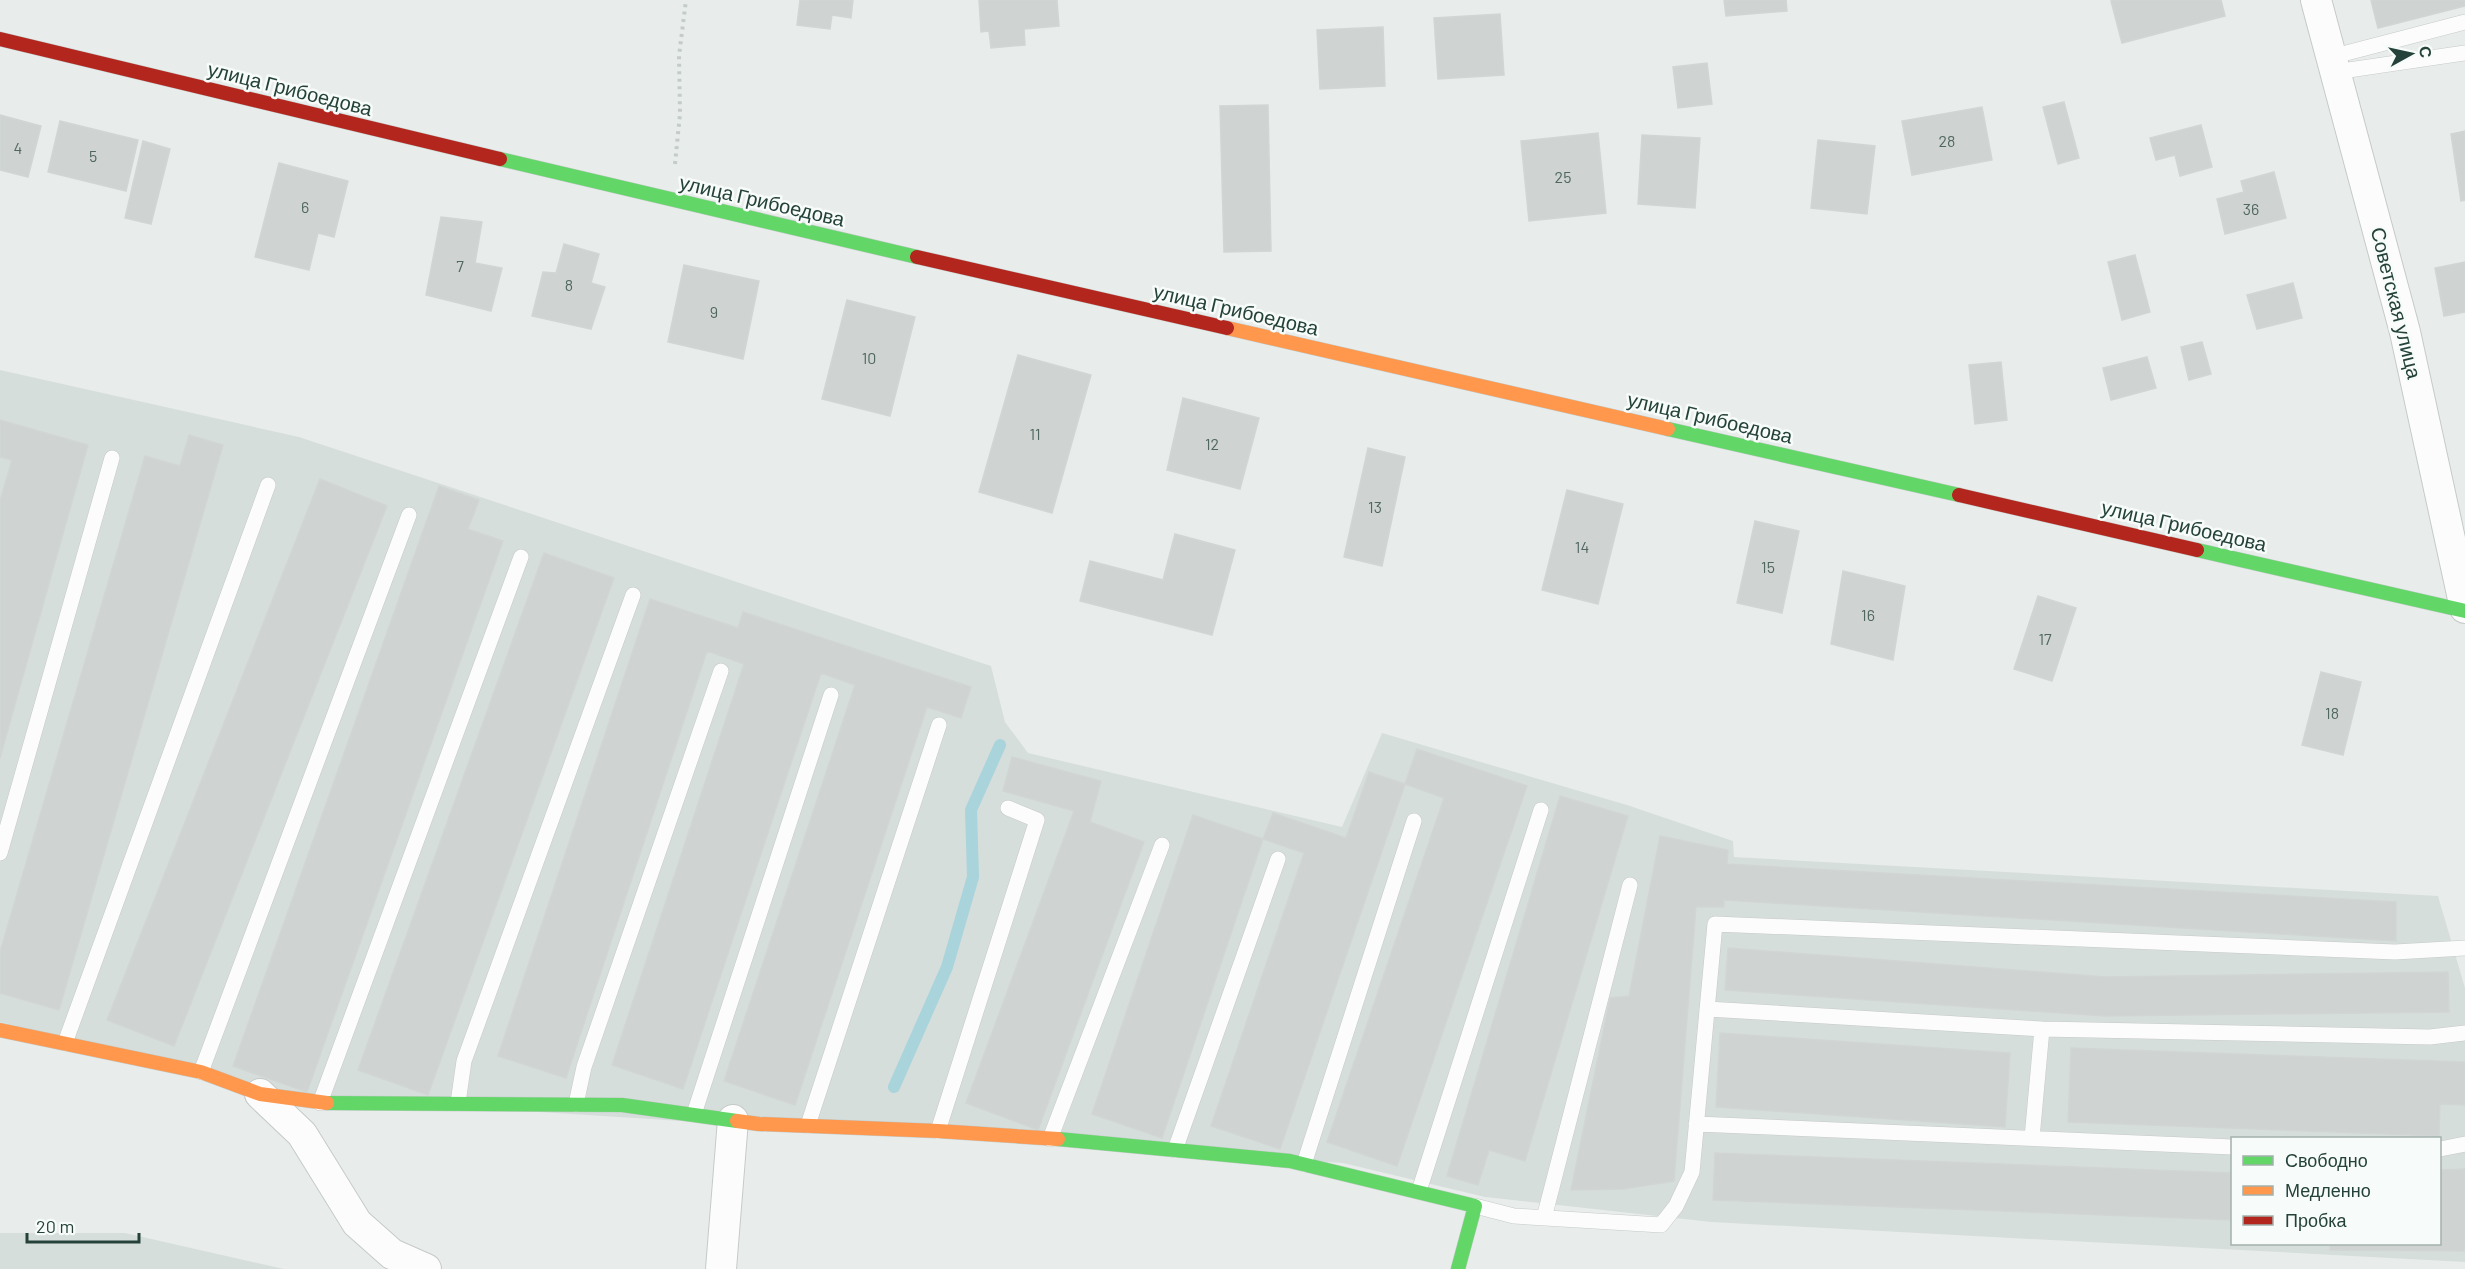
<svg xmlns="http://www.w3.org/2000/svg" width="2465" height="1269" font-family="Barlow,sans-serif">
  <rect width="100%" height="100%" fill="#e8edeb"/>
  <path fill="#d6dedb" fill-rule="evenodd" d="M 0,370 L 299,437 L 991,666 L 1005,722 L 1028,753 L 1342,827 L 1382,733 L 1627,805 L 1733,841 L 1734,857 L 2438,896 L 2465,988 L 2465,1262 L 1711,1222 L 1485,1197 L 1343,1163 L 305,1097 L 0,1022 ZM 2232,1138 L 2440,1138 L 2440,1244 L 2232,1244 Z
    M 0,1233 L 125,1233 L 284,1269 L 0,1269 Z"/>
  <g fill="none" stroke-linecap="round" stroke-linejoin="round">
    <path stroke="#a9d4db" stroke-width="12" d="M 894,1087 L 947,967 L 973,877 L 971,810 L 1000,745"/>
  </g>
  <path fill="#cfd4d2" stroke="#d1d6d4" stroke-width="1.5" d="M 800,0 L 853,0 L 851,18 L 832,15 L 830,29 L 797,25 Z
    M 979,0 L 1057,0 L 1059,26 L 1024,29 L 1025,45 L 991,48 L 989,31 L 981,32 Z
    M 1724,0 L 1786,0 L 1787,11 L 1726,16 Z
    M 2115,0 L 2221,0 L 2225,16 L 2122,43 L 2111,1 Z
    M 2371,0 L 2465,0 L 2465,6 L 2378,28 Z
    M 1500,14 L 1504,75 L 1438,79 L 1434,18 Z
    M 1383,27 L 1385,86 L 1320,89 L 1317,30 Z
    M 1707,63 L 1712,104 L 1678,108 L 1673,67 Z
    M 2064,102 L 2079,158 L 2058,164 L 2043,107 Z
    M 1268,105 L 1271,251 L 1224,252 L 1220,106 Z
    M 1982,107 L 1992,160 L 1912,175 L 1902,121 Z
    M 0,115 L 41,126 L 28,177 L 0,170 Z
    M 60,121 L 138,140 L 126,191 L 48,172 Z
    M 2201,125 L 2212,167 L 2180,176 L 2175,155 L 2156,160 L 2150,138 Z
    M 2465,131 L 2465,200 L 2461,201 L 2451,134 Z
    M 1598,133 L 1606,213 L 1529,221 L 1521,141 Z
    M 1642,135 L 1700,138 L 1695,208 L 1638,204 Z
    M 1818,140 L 1875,146 L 1867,214 L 1811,208 Z
    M 143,141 L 170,149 L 151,224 L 125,218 Z
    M 279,163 L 348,181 L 334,237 L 318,233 L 309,270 L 255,257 Z
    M 2274,172 L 2286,218 L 2225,234 L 2217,199 L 2244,192 L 2241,181 Z
    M 441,217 L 482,222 L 475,263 L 502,268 L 491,311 L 426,295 Z
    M 564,244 L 599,254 L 591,283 L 605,287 L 591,329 L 532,316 L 543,272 L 556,273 Z
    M 2135,255 L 2150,312 L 2122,320 L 2108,262 Z
    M 2465,262 L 2465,312 L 2444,316 L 2435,268 Z
    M 684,265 L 759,281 L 743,359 L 668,342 Z
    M 2293,283 L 2302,318 L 2257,329 L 2247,295 Z
    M 847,300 L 915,317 L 890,416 L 822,399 Z
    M 2202,342 L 2211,374 L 2189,380 L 2181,347 Z
    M 1018,355 L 1091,375 L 1052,513 L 979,492 Z
    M 2147,357 L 2156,388 L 2111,400 L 2103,368 Z
    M 2001,362 L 2007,420 L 1975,424 L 1969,365 Z
    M 1183,398 L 1259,418 L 1240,489 L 1167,470 Z
    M 0,420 L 88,445 L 0,758 L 0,501 L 12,460 L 0,457 Z
    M 189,435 L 223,445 L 59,1010 L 0,993 L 0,952 L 145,456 L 180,466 Z
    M 1368,448 L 1405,457 L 1382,566 L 1344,557 Z
    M 320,479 L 387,506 L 174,1046 L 107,1020 Z
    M 439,486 L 479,500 L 468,529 L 503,541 L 307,1092 L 233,1066 Z
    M 1567,490 L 1623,504 L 1598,604 L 1542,590 Z
    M 1755,521 L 1799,531 L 1782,613 L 1737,603 Z
    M 1175,534 L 1235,550 L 1212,635 L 1080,601 L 1090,561 L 1163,580 Z
    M 544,553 L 614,578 L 428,1095 L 358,1070 Z
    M 1843,571 L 1905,586 L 1893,660 L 1831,644 Z
    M 2038,596 L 2076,608 L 2052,681 L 2014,669 Z
    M 650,599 L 738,628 L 743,612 L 971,687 L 961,718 L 927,707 L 795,1105 L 724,1081 L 855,685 L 821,673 L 683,1089 L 612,1065 L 744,664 L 707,651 L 566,1078 L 498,1056 Z
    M 2321,672 L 2361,682 L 2343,755 L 2302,745 Z
    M 1417,749 L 1527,786 L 1397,1166 L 1327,1142 L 1444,798 L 1405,784 Z
    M 1012,757 L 1101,781 L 1090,822 L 1144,842 L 1038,1130 L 966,1103 L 1074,811 L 1003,791 Z
    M 1369,772 L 1405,784 L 1280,1149 L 1211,1126 L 1304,853 L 1263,839 L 1273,813 L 1346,838 Z
    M 1560,796 L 1628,816 L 1525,1161 L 1489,1150 L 1478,1185 L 1447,1176 Z
    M 1193,815 L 1263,839 L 1162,1138 L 1092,1114 Z
    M 1660,836 L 1728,850 L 1727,864 L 2396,902 L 2396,941 L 1724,900 L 1724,907 L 1696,907 L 1674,1181 L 1623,1189 L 1571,1190 L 1610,998 L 1629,996 Z
    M 1728,948 L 2106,977 L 2448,972 L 2449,1012 L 2104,1016 L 1725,990 Z
    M 1720,1033 L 2010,1053 L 2005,1127 L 1716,1107 Z
    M 2071,1048 L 2465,1062 L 2465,1105 L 2440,1104 L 2439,1136 L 2068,1122 Z
    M 1715,1153 L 2232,1173 L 2232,1220 L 1713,1200 Z
    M 2465,1169 L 2465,1251 L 2330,1250 L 2330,1244 L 2440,1244 L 2440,1170 Z"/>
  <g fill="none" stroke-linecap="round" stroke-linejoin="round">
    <defs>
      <path id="lane" d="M 2331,57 L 2465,22
        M 2335,72 L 2465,53
        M 0,853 L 112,458
        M 1707,1009 L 2042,1029 L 2430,1037 L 2465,1033
        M 65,1043 L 268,485
        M 201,1072 L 409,515
        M 320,1103 L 521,557
        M 458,1103 L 464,1061 L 633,595
        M 576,1104 L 584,1067 L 721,671
        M 694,1114 L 831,695
        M 1696,1124 L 2232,1147
        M 808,1125 L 939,725
        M 938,1131 L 1037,820 L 1008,808
        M 2032,1138 L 2042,1029
        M 1050,1139 L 1162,845
        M 2440,1149 L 2465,1144
        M 1175,1150 L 1278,859
        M 1304,1164 L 1414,821
        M 1419,1191 L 1541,810
        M 1475,1206 L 1514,1216 L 1661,1225 L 1676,1206 L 1692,1172 L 1715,924 L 2395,952 L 2465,948
        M 1544,1218 L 1630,885"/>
      <path id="street" d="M 2316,0 L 2405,332 L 2465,608
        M 260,1094 L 302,1134 L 357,1223 L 392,1254 L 426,1269
        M 721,1269 L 733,1120"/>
      <path id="fast" d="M 500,159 L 917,257
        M 1668,429 L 1959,495
        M 2197,550 L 2465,611
        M 327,1103 L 622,1105 L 737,1121
        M 1058,1139 L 1290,1161 L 1475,1206 L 1458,1269"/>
      <path id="slow" d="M 1227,328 L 1668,429
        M 0,1030 L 201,1072 L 260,1094 L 327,1103
        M 737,1121 L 759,1124 L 938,1131 L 1058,1139"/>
      <path id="jam" d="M 0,39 L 500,159
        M 917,257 L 1227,328
        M 1959,495 L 2197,550"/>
    </defs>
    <use href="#lane" stroke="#c5cac8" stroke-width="16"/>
    <use href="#street" stroke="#c5cac8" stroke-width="32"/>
    <use href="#fast" stroke="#c3cbc8" stroke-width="15"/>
    <use href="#slow" stroke="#c3cbc8" stroke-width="15"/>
    <use href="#jam" stroke="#c3cbc8" stroke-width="15"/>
    <path stroke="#c3ccca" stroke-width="4" stroke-dasharray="3 4.5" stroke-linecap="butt" d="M 675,164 L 680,114 L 679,56 L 686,0"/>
    <use href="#lane" stroke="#fcfcfc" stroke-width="15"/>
    <use href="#street" stroke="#fcfcfc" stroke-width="30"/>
    <use href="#fast" stroke="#63d668" stroke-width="14"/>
    <use href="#slow" stroke="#ff974d" stroke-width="14"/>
    <use href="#jam" stroke="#b3261e" stroke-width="14"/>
  </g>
  <g text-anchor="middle" stroke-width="5" stroke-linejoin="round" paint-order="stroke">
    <g font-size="16" fill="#506761">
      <text x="1947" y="147">28</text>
      <text x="18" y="154">4</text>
      <text x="93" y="162">5</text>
      <text x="1563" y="183">25</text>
      <text x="305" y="213">6</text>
      <text x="2251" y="215">36</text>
      <text x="460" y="272">7</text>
      <text x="569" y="291">8</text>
      <text x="714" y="318">9</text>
      <text x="869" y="364">10</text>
      <text x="1035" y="440">11</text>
      <text x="1212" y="450">12</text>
      <text x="1375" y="513">13</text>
      <text x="1582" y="553">14</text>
      <text x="1768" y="573">15</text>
      <text x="1868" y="621">16</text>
      <text x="2045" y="645">17</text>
      <text x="2332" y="719">18</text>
    </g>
    <g font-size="20" fill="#24423a" stroke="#f7fbf9">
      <text transform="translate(290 89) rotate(14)" y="7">улица Грибоедова</text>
      <text transform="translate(762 201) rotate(13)" y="7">улица Грибоедова</text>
      <text transform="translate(2396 303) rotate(76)" y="7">Советская улица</text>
      <text transform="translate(1236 310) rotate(13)" y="7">улица Грибоедова</text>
      <text transform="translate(1710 418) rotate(13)" y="7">улица Грибоедова</text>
      <text transform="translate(2184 526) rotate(13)" y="7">улица Грибоедова</text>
    </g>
  </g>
  <rect x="2231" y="1137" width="210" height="108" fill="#f7fbf9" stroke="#a3b1ad" stroke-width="1.5"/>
  <rect x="2243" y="1156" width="30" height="9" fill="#63d668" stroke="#a3b1ad" stroke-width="1.5"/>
  <text x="2285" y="1167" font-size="18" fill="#24423a">Свободно</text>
  <rect x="2243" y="1186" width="30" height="9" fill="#ff974d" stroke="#a3b1ad" stroke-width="1.5"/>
  <text x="2285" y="1197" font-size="18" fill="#24423a">Медленно</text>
  <rect x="2243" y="1216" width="30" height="9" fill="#b3261e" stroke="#a3b1ad" stroke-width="1.5"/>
  <text x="2285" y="1227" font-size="18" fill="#24423a">Пробка</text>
  <g transform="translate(2411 54) rotate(82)" stroke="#f7fbf9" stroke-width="4.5" paint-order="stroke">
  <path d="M0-4.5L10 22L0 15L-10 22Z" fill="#24423a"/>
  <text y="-9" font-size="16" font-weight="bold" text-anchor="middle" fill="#24423a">С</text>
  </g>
  <path d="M27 1233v9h112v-9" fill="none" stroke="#24423a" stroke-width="3"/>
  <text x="36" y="1233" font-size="18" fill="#24423a" stroke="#f7fbf9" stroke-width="4.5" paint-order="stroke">20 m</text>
</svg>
